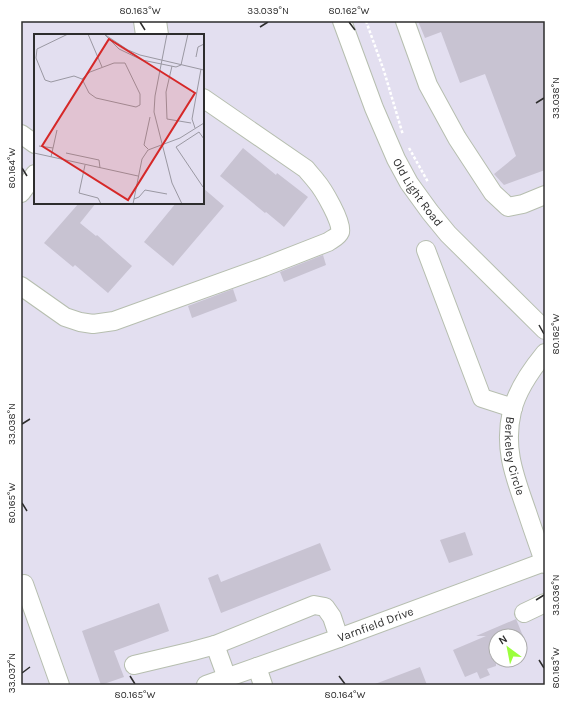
<svg xmlns="http://www.w3.org/2000/svg" width="566" height="706" font-family="Karla,sans-serif">
  <rect width="100%" height="100%" fill="#e3dff0"/>
  <path fill="#c8c3d2" d="M 418,21 L 545,21 L 545,170 L 504,185 L 494,174 L 516,156 L 485,74 L 460,83 L 441,32 L 425,38 Z
    M 243,148 L 276,175 L 277,173 L 308,197 L 284,227 L 266,212 L 265,213 L 220,176 Z
    M 203,188 L 224,206 L 173,266 L 144,242 L 176,203 L 203,203 Z
    M 79,203 L 96,203 L 80,223 L 96,236 L 97,235 L 132,266 L 108,293 L 75,265 L 73,267 L 44,243 Z
    M 323,255 L 326,265 L 284,282 L 280,272 Z
    M 233,289 L 237,301 L 192,318 L 188,306 Z
    M 465,532 L 473,555 L 449,563 L 440,540 Z
    M 320,543 L 331,570 L 221,613 L 208,578 L 218,574 L 221,582 Z
    M 159,603 L 169,631 L 114,651 L 124,677 L 101,685 L 82,631 Z
    M 516,619 L 523,636 L 496,636 L 496,666 L 487,669 L 490,675 L 480,679 L 477,672 L 465,677 L 453,650 L 486,636 L 476,636 Z
    M 420,667 L 427,685 L 375,685 L 375,684 Z"/>
  <g fill="none" stroke-linecap="round" stroke-linejoin="round">
    <defs>
      <g id="minor">
        <path d="M 143,21 L 145,35"/>
        <path d="M 157,21 L 159,35"/>
        <path id="s1" d="M 342,21 L 374,108 L 396,159 L 409,183 L 430,212 L 448,234 L 545,330"/>
        <path d="M 405,21 L 428,85 L 457,138 L 493,193 L 508,207 L 523,204 L 545,195"/>
        <path d="M 21,134 L 35,144"/>
        <path d="M 21,193 L 35,174"/>
        <path d="M 426,250 L 482,398 L 513,408"/>
        <path d="M 21,286 L 65,317 L 80,322 L 93,324 L 114,321 L 264,267 L 328,242 C 332,239 338,237 340,232 C 343,223 323,189 316,181 C 313,177 309,173 306,169 L 203,98"/>
        <path id="s2" d="M 545,353 C 531,370 517,390 512,411 C 503,449 515,477 527,512 C 533,530 539,547 545,564"/>
        <path d="M 24,584 L 60,685"/>
        <path d="M 524,613 L 545,603"/>
        <path d="M 215,645 L 227,678"/>
        <path d="M 134,665 L 193,651 L 215,645 L 314,605 L 325,607 L 332,617 L 339,638"/>
        <path d="M 257,667 L 263,685"/>
        <path id="s3" d="M 206,685 L 339,638 L 544,562"/>
      </g>
    </defs>
    <use href="#minor" stroke="#b6beaf" stroke-width="20"/>
    <path stroke="#fff" stroke-width="2.5" stroke-dasharray="3 2" stroke-linecap="butt" d="M 366,21 L 384,71 L 403,135
      M 409,148 L 428,182"/>
    <use href="#minor" stroke="#fff" stroke-width="18"/>
  </g>
  <path fill="none" stroke="#2d2d2d" stroke-width="1.5" d="M 140,22 L 145,30M 349,22 L 355,30M 260,27 L 268,22M 536,103 L 544,98M 22,168 L 27,176M 539,325 L 544,334M 22,424 L 30,419M 22,503 L 27,511M 536,600 L 544,595M 539,660 L 544,668M 22,673 L 30,667M 130,676 L 135,684M 339,676 L 345,684"/>
  <g text-anchor="middle" stroke-width="4" stroke-linejoin="round" paint-order="stroke">
    <g font-size="12" fill="#2d2d2d" stroke="#fff">
      <text dy="4" stroke="none"><textPath href="#s1" startOffset="188">Old Light Road</textPath></text>
      <text dy="4" stroke="none"><textPath href="#s2" startOffset="113">Berkeley Circle</textPath></text>
      <text dy="4" stroke="none"><textPath href="#s3" startOffset="180">Varnfield Drive</textPath></text>
    </g>
  </g>
  <g transform="translate(34 34)">
    <rect width="170" height="170" fill="#e3dff0"/>
    <path fill="none" stroke="#9a98a2" stroke-width="1" d="M 34,0 L 3,15 L 2,24 L 11,46 L 17,48 L 40,42 L 48,45 L 55,59 L 62,64 L 102,73 L 106,71 L 106,60 L 91,29 L 80,29 L 56,38 L 48,45M 54,0 L 68,33M 70,0 L 94,16 L 106,21 L 170,36M 70,0 L 85,15 L 108,26 L 142,33 L 147,31M 133,0 L 121,62 L 120,78 L 138,149 L 148,170M 162,23 L 164,13 L 170,10M 147,31 L 154,0M 138,32 L 132,58 L 133,85 L 157,89M 161,94 L 158,85 L 167,35M 5,112 L 19,114M 114,115 L 110,111 L 116,83M 0,119 L 104,142M 32,119 L 65,126 L 66,134M 17,123 L 23,96M 51,131 L 45,159 L 64,164 L 67,170M 169,153 L 142,113 L 165,98 L 170,105M 100,165 L 105,163 L 111,156 L 133,160M 99,170 L 108,125 L 114,116 L 146,104 L 170,89"/>
    <path fill="#d62828" fill-opacity="0.15" stroke="#d62828" stroke-width="2" d="M 75,5 L 161,59 L 94,166 L 8,112 Z"/>
    <rect width="170" height="170" fill="none" stroke="#2d2d2d" stroke-width="2"/>
  </g>
  <rect width="566" height="706" fill="none" stroke="#ffffff" stroke-width="44"/>
  <g transform="translate(508 648) rotate(328)"><circle r="19" fill="#ffffff" stroke="#ababab"/>
  <path d="M0-3L7 15L0 10L-7 15Z" fill="#9bff3d"/>
  <text y="-6" font-size="11" font-weight="bold" text-anchor="middle" fill="#2d2d2d">N</text>
  </g>
  <rect x="22" y="22" width="522" height="662" fill="none" stroke="#2d2d2d" stroke-width="1.5"/>
  <g font-size="10" text-anchor="middle" fill="#2d2d2d">
    <text x="140" y="14">80.163°W</text>
    <text x="268" y="14">33.039°N</text>
    <text x="349" y="14">80.162°W</text>
    <text transform="translate(555 98) rotate(-90)" y="4">33.038°N</text>
    <text transform="translate(11 168) rotate(-90)" y="4">80.164°W</text>
    <text transform="translate(555 334) rotate(-90)" y="4">80.162°W</text>
    <text transform="translate(11 424) rotate(-90)" y="4">33.038°N</text>
    <text transform="translate(11 503) rotate(-90)" y="4">80.165°W</text>
    <text transform="translate(555 595) rotate(-90)" y="4">33.036°N</text>
    <text transform="translate(555 668) rotate(-90)" y="4">80.163°W</text>
    <text transform="translate(11 673) rotate(-90)" y="4">33.037°N</text>
    <text x="135" y="698">80.165°W</text>
    <text x="345" y="698">80.164°W</text>
  </g>
</svg>
